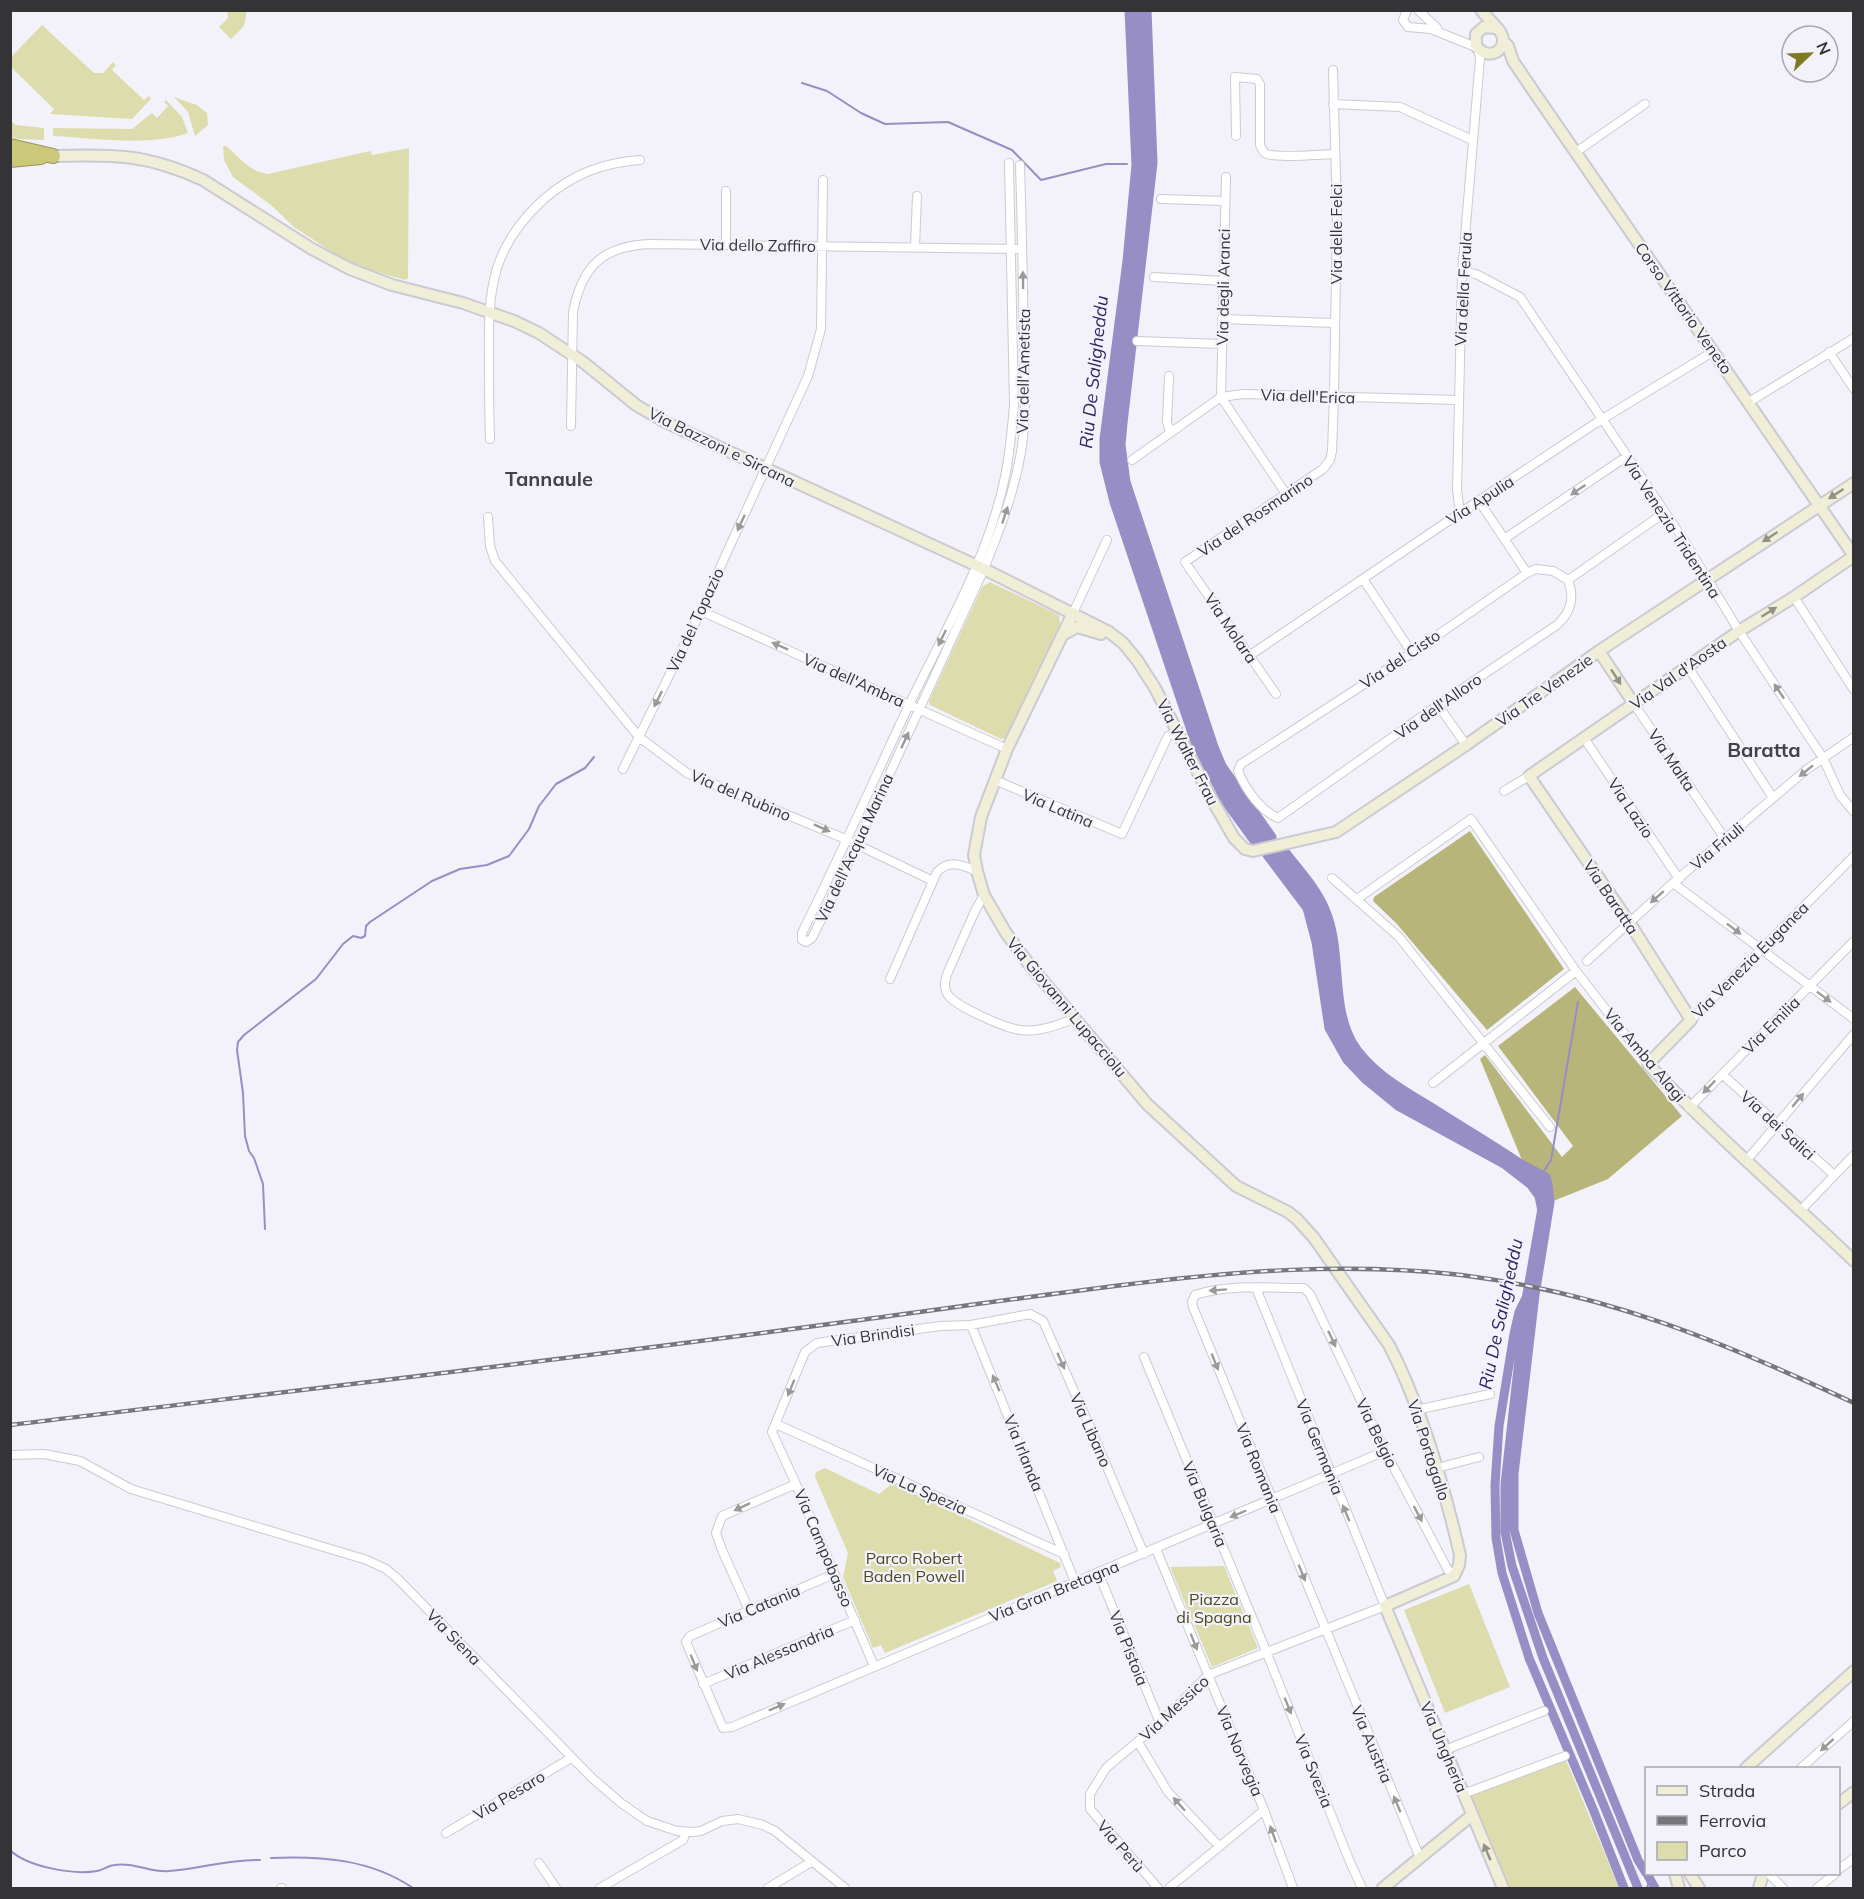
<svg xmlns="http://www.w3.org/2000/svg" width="1864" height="1899" font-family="Mulish,sans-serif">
  <rect width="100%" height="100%" fill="#f3f2fb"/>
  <path fill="#dddcad" d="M 227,11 L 247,11 L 244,26 L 231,39 L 219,27 L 228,18 Z
    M 42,25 L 94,73 L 103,73 L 113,62 L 116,65 L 112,70 L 144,100 L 149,96 L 151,99 L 132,119 L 50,114 L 54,109 L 11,67 L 11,57 Z
    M 174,97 L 197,105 L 207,113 L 208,125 L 195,136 L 188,112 Z
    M 166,100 L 182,117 L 188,133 C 149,147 93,138 53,136 L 53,128 L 132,129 L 152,113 L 157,118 L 168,106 L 164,102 Z
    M 10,120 L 16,125 L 44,128 L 44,140 L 16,139 L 11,137 Z
    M 223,146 L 226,146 C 241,158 248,171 268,174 L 370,151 L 372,155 L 409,148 L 408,278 L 405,280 L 352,265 L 294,227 L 272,206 L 233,177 L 224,160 Z
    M 990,582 L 1059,615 L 1060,624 L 1006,738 L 1001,739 L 930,705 L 929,701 L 982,587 Z
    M 825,1468 L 879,1494 L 893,1483 L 1060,1563 L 1061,1567 L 1053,1571 L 1057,1581 L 885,1653 L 881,1645 L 873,1648 L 843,1577 L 848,1553 L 815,1477 L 816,1472 Z
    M 1224,1566 L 1258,1648 L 1212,1667 L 1170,1567 Z
    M 1469,1584 L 1510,1687 L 1445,1713 L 1404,1610 Z
    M 1566,1760 L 1619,1888 L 1510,1888 L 1471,1796 Z"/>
  <path fill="#b8b57a" d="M 1470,831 L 1564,969 L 1487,1030 L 1396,923 L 1373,901 L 1374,897 Z
    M 1575,987 L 1682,1116 L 1608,1179 L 1541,1206 L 1480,1059 L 1485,1055 L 1562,1157 L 1573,1146 L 1498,1046 Z"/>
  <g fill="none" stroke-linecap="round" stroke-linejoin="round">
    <path stroke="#968ec4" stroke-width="2" d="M 802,83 L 827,91 L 861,113 L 885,124 L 948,122 L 1012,150 L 1041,180 L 1106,164 L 1127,164
      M 1141,170 L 1145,174
      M 1539,1179 L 1551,1160 L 1578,1002
      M 265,1229 L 263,1184 L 254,1158 L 249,1151 L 245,1136 L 243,1093 L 237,1050 L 238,1042 L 244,1035 L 316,979 L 343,944 L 353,936 L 361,938 L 365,936 L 366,926 L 370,922 L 432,881 L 460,869 L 487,865 L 509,856 L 529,829 L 539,806 L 556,784 L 585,768 L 594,757
      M 10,1850 C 27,1867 74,1875 97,1871 C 103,1870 109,1865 115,1865 C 134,1862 152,1873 169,1871 C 201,1869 227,1859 260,1860
      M 271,1858 C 322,1856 370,1859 413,1888
      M 1647,1888 L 1651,1874"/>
    <path stroke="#968ec4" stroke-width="9" d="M 1129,10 L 1136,165 L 1127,261 L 1104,439 L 1104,462 L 1114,502 L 1200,757 L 1210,780 L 1255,842 L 1272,837 L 1222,766 L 1214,747 L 1126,482 L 1121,445 L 1123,423 L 1153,163 L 1147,10
      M 1520,1351 L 1505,1484 L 1505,1532 L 1512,1566 L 1543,1658 L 1638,1888
      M 1647,1874 L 1655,1888
      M 1624,1888 L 1593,1809 L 1529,1658 L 1502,1573 L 1496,1538 L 1495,1485 L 1499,1426 L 1514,1334 L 1519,1312 L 1529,1292 L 1542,1211 L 1539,1196 L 1531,1185 L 1504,1164 L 1398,1106 L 1365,1079 L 1347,1060 L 1329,1028 L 1316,942 L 1307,908 L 1267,855 L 1283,849 C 1297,868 1316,887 1325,909 C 1343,950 1330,1001 1352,1042 C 1370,1073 1407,1092 1436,1110 C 1464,1128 1493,1145 1521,1164 L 1546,1177 L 1548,1184 L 1550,1202 L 1535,1295 L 1514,1474 L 1514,1530 L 1538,1613 L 1638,1860 L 1646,1873"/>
    <path stroke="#968ec4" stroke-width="15" d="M 1138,10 L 1146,141 L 1145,174 L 1115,418 L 1113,451 L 1120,484 L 1205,749 L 1216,771 L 1307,896 L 1314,909 L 1324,940 L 1335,1019 L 1348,1050 L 1356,1060 L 1381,1084 L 1409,1104 L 1539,1179 L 1544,1190 L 1546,1203 L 1520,1351"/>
    <defs>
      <path id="street" d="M 1407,10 L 1403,20 L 1408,27 L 1431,29 L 1478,48 L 1480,59 L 1462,272 L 1457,490 L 1460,513
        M 1418,10 L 1437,28
        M 1333,104 L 1400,107 L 1472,140
        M 1236,136 L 1235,77 L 1257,79 L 1260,84 L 1260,145 C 1262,149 1262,151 1265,153 C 1273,159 1323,154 1335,154
        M 1576,152 L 1645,104
        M 1009,163 L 1014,405 C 1012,429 1010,453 1005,477 C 988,559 944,632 908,707 C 873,782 839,858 802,933 L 802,940 L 806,942 L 812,938 L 842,877 L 984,569 C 999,532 1014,493 1021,452 C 1027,418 1024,382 1024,348 C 1023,287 1022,226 1020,165
        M 1161,199 L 1225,201
        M 726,245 L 726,191
        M 915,247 L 917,196
        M 1462,272 L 1476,274 L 1520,297 L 1685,542 L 1739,631 L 1823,758 L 1840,795 L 1854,812
        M 1154,277 L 1223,281
        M 1222,319 L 1334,323
        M 1137,341 L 1222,344
        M 1829,352 L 1854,389
        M 1169,376 L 1167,422 L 1170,432
        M 1221,397 L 1226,177
        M 1221,397 L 1286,494
        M 1749,402 L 1854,338
        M 571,426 L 573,312 C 582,266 603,246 650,244 L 1016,249
        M 490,439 C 489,412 489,384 489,357 C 488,290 491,247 544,199 C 573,174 602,163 640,160
        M 1132,460 L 1221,397 L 1243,394 L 1458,400
        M 1479,501 L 1527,573
        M 488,517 L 490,546 L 495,561 L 639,737 L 687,773 L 843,838 L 933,881
        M 1504,539 L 1626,457
        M 1536,569 L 1553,571 L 1568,580 C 1575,598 1571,612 1557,625 L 1438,705 L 1278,818 C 1260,810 1246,790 1238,771 L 1241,764 L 1412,653 L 1527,573 Z
        M 1363,579 L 1412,653
        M 1568,580 L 1664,513
        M 1794,597 L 1854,690
        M 701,611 L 1007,749
        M 1073,613 L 1107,540
        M 1249,656 L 1460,513 L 1596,423 L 1714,351
        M 1688,667 L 1773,798
        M 1276,694 L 1185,562 L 1323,469 L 1330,460 L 1332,451 L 1334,397 L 1337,212 L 1333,70
        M 1634,704 L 1725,839
        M 1438,705 L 1466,745
        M 1584,738 L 1679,879
        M 623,769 L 701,611 L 723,561 L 808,376 L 821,329 L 823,180
        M 995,780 L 1122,834 L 1168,736 L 1178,732
        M 1504,791 L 1529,776
        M 1332,878 L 1399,937 L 1550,1127
        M 1673,883 L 1854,1019
        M 984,895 L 975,911 L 948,972 C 945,980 943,987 948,995 C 957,1007 1005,1028 1020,1030 C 1038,1033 1059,1025 1075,1018
        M 1357,899 L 1471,819 L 1576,971 L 1648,1064
        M 1587,961 L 1673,883 L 1806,770 L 1854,737
        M 890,979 L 937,872 C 950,859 961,865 977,871
        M 1691,1020 L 1854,856
        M 1722,1074 L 1834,1175
        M 1433,1083 L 1576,971
        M 1689,1108 L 1854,941
        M 1746,1161 L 1854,1034
        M 1801,1210 L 1854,1155
        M 971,1325 L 1075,1582
        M 1144,1357 L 1264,1646 L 1350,1862 L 1362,1888
        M 1416,1410 L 1490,1394
        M 776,1424 L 1064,1554
        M 10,1455 L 44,1454 L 80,1461 L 131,1489 L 367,1560 L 386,1569 L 398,1579 L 592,1778 L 621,1803 L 647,1821 L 677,1831 L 692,1832 L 701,1831 L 722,1821 L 738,1819 L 763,1825 L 775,1831 L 845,1888
        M 1437,1468 L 1479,1457
        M 1156,1549 L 1264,1810 L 1293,1888
        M 1098,1572 L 1160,1723
        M 834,1574 L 690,1636 L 686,1642 L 723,1728 L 732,1727 L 1385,1451
        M 749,1610 L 722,1550 L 716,1533 L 722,1516 L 796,1484
        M 874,1666 L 796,1484 L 772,1432 L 805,1352 L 817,1343 L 940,1326 L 971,1325 L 1030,1314 L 1043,1321 L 1093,1434 L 1144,1554
        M 703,1684 L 855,1620
        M 1138,1742 L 1168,1792 L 1219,1846
        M 1445,1750 L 1544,1711
        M 1801,1768 L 1854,1721
        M 1463,1794 L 1565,1756
        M 446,1833 L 571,1758
        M 1420,1858 L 1193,1307 L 1192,1302 L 1195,1295 C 1228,1284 1269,1288 1304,1288 L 1310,1294 L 1385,1451 L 1448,1570 L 1454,1576
        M 539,1863 L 556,1888
        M 1838,1870 L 1854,1858
        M 1769,1874 L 1783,1888
        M 281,1888 L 282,1888
        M 600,1888 L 683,1840 L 686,1832
        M 768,1888 L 811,1862
        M 1158,1888 L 1090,1809 L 1090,1794 L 1106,1768 L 1160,1723 L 1208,1675 L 1385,1606 L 1256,1288
        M 1169,1888 L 1264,1810
        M 1817,1888 L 1835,1874"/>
      <path id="secondary" d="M 1481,10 C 1487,18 1497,26 1501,33 C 1510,50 1487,63 1476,45 L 1476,34 L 1484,27 L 1495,28
        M 1503,41 L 1508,46 L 1513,61 L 1534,92 L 1854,556
        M 53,156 C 114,154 147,154 203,180 L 312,249 L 350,269 L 392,285 L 463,303 L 514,321 L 539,333 L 583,362 L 636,405 L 665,422 L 984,569 L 1109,632 L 1123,643 L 1137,660 L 1155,688 L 1211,798 L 1234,838 L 1245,849 L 1253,851 L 1336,832 L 1466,745 L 1599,651 L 1854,483
        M 1854,556 L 1794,597 L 1739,631 L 1529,776 L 1629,922 L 1691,1020 L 1648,1064 C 1713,1133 1785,1195 1854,1261
        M 1073,613 L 1007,749 L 981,817 L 974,855 L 977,871 L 984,895 L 1006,933 L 1028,963 L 1147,1104 L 1236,1186 L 1288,1212 L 1297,1219 L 1314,1238 L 1389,1345 C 1422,1408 1444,1486 1460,1555 L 1459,1565 L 1454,1576 L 1385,1606 L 1503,1888
        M 1062,635 L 1077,627 L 1101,634
        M 1599,651 L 1634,704
        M 1746,1768 L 1854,1671
        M 1838,1804 L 1854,1792
        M 1675,1874 L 1679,1888
        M 1690,1874 L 1699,1888
        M 1383,1888 L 1472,1815
        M 1759,1888 L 1763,1874"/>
      <path id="highway" d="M 10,146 L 53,156
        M 10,160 L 41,157"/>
    </defs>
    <use href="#street" stroke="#cbcad2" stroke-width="10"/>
    <use href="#secondary" stroke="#cbcad2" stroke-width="14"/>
    <use href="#highway" stroke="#979462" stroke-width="16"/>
    <use href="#street" stroke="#fff" stroke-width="8"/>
    <use href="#secondary" stroke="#f0eed7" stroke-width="10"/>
    <use href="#highway" stroke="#ccc879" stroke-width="14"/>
    <defs>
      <path id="rail" d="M 10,1425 C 291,1391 572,1359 852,1321 C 943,1309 1033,1296 1123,1285 C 1236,1271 1348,1262 1461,1275 C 1606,1293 1723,1342 1854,1403"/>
    </defs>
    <use href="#rail" stroke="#76767b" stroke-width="4.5"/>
    <use href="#rail" stroke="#f3f2fb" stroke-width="2" stroke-dasharray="7" stroke-linecap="butt"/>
  </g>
  <defs><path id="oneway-solid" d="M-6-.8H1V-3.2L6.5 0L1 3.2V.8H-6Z" transform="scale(1.5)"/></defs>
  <g fill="#9a9a9b">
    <use href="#oneway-solid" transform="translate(1023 280) rotate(-91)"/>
    <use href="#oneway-solid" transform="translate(1578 490) rotate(146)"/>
    <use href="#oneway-solid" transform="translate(1005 515) rotate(-72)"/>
    <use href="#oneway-solid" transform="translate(741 523) rotate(115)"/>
    <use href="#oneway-solid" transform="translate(942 638) rotate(116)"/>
    <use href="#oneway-solid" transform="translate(780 646) rotate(-156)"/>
    <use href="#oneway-solid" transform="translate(1779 691) rotate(-124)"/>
    <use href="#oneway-solid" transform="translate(658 699) rotate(117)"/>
    <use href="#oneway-solid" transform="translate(905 740) rotate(-65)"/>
    <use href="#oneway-solid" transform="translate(1806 771) rotate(141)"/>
    <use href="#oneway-solid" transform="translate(822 828) rotate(24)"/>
    <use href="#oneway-solid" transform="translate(1657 897) rotate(139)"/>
    <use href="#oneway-solid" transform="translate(1734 929) rotate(37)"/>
    <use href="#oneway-solid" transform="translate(1824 997) rotate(37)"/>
    <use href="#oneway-solid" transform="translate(1709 1087) rotate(134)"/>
    <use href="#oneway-solid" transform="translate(1798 1100) rotate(-50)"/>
    <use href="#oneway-solid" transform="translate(1218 1290) rotate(176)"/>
    <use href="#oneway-solid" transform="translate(1332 1339) rotate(65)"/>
    <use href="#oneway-solid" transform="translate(1061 1361) rotate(66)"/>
    <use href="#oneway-solid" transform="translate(1215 1362) rotate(68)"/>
    <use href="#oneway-solid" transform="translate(996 1383) rotate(-113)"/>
    <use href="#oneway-solid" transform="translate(791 1388) rotate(112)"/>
    <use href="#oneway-solid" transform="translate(742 1507) rotate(155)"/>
    <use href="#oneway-solid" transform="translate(1346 1513) rotate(-113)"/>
    <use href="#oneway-solid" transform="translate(1238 1514) rotate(157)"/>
    <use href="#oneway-solid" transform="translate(1418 1514) rotate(62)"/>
    <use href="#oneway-solid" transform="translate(1302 1573) rotate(68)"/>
    <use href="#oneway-solid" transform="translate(1194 1642) rotate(68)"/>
    <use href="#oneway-solid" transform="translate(694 1663) rotate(68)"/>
    <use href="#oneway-solid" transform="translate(1288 1706) rotate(68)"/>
    <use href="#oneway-solid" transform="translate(777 1707) rotate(-23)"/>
    <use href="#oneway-solid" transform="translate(1827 1745) rotate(138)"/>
    <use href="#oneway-solid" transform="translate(1179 1804) rotate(-132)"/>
    <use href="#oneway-solid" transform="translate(1397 1804) rotate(-113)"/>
    <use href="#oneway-solid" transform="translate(1273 1834) rotate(-110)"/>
  </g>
  <g fill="#929187">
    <use href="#oneway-solid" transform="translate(1836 494) rotate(147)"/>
    <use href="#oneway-solid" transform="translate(1770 537) rotate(147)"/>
    <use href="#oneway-solid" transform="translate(1769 612) rotate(-32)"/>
    <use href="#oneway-solid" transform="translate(1616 677) rotate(57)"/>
    <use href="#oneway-solid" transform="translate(1487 1852) rotate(-113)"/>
  </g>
  <g text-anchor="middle" stroke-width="4.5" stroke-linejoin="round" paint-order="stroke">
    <g font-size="16" fill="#343437" stroke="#f3f2fb">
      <text transform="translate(1336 234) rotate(-90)" y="6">Via delle Felci</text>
      <text transform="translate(758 245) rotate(1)" y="6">Via dello Zaffiro</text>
      <text transform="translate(1223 287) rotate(-89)" y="6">Via degli Aranci</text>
      <text transform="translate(1463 289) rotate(-87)" y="6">Via della Ferula</text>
      <text transform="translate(1684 308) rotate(55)" y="6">Corso Vittorio Veneto</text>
      <text transform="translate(1023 371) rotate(-89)" y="6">Via dell'Ametista</text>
      <text transform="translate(1308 396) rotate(2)" y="6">Via dell'Erica</text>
      <text transform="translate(722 447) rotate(26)" y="6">Via Bazzoni e Sircana</text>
      <text transform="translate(1480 500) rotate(-33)" y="6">Via Apulia</text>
      <text transform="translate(1255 515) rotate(-34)" y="6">Via del Rosmarino</text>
      <text transform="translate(1672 527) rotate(57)" y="6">Via Venezia Tridentina</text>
      <text transform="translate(695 620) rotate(-65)" y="6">Via del Topazio</text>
      <text transform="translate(1231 628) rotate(56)" y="6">Via Molara</text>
      <text transform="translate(1400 659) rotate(-34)" y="6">Via del Cisto</text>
      <text transform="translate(1678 673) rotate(-35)" y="6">Via Val d'Aosta</text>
      <text transform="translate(854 680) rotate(24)" y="6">Via dell'Ambra</text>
      <text transform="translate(1544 690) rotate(-35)" y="6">Via Tre Venezie</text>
      <text transform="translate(1438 706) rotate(-35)" y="6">Via dell'Alloro</text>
      <text transform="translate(1188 752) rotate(63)" y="6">Via Walter Frau</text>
      <text transform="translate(1672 760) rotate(56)" y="6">Via Malta</text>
      <text transform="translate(741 795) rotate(23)" y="6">Via del Rubino</text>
      <text transform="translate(1058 808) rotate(23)" y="6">Via Latina</text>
      <text transform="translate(1631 808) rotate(56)" y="6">Via Lazio</text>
      <text transform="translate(1717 846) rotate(-40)" y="6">Via Friuli</text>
      <text transform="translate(854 848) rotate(-65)" y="6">Via dell'Acqua Marina</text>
      <text transform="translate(1611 897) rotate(56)" y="6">Via Baratta</text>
      <text transform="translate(1750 960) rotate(-45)" y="6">Via Venezia Euganea</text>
      <text transform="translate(1067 1007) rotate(50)" y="6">Via Giovanni Lupacciolu</text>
      <text transform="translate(1771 1025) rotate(-45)" y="6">Via Emilia</text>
      <text transform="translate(1645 1055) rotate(50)" y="6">Via Amba Alagi</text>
      <text transform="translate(1778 1125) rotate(42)" y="6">Via dei Salici</text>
      <text transform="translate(873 1335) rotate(-8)" y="6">Via Brindisi</text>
      <text transform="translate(1091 1430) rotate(66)" y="6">Via Libano</text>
      <text transform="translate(1377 1433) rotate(64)" y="6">Via Belgio</text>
      <text transform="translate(1320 1447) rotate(68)" y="6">Via Germania</text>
      <text transform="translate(1429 1450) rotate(72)" y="6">Via Portogallo</text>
      <text transform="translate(1024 1453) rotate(68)" y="6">Via Irlanda</text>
      <text transform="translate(1259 1468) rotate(68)" y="6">Via Romania</text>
      <text transform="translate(920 1489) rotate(24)" y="6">Via La Spezia</text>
      <text transform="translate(1205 1504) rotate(67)" y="6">Via Bulgaria</text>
      <text transform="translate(824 1548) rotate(67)" y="6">Via Campobasso</text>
      <text transform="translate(1054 1591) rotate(-22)" y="6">Via Gran Bretagna</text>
      <text transform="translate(759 1606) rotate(-23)" y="6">Via Catania</text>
      <text transform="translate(454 1637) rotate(46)" y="6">Via Siena</text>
      <text transform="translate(1129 1648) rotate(68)" y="6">Via Pistoia</text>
      <text transform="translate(779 1652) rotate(-23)" y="6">Via Alessandria</text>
      <text transform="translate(1174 1708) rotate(-43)" y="6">Via Messico</text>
      <text transform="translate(1372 1744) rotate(67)" y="6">Via Austria</text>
      <text transform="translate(1444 1747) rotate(67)" y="6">Via Ungheria</text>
      <text transform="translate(1240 1751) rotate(67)" y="6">Via Norvegia</text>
      <text transform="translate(1314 1771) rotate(68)" y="6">Via Svezia</text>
      <text transform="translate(509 1795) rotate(-31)" y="6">Via Pesaro</text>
      <text transform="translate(1121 1846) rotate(49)" y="6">Via Perù</text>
    </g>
    <g font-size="16" fill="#4b481a" stroke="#f3f2fb">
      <text x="914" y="1564">Parco Robert<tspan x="914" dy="18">Baden Powell</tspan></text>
      <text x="1214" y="1605">Piazza<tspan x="1214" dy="18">di Spagna</tspan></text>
    </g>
    <g font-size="18" font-style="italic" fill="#322162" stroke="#f3f2fb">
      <text transform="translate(1094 372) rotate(-84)" y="6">Riu De Saligheddu</text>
      <text transform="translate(1501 1314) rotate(-78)" y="6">Riu De Saligheddu</text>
    </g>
    <g font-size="20" font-weight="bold" fill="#434249" stroke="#f3f2fb">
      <text x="549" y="486">Tannaule</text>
      <text x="1764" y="757">Baratta</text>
    </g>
  </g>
  <rect width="1864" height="1899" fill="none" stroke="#343437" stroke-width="24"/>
  <rect x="1645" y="1767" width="195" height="108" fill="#f3f2fb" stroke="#a7a6ad" stroke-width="1.5"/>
  <rect x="1657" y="1786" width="30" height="9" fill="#f0eed7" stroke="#a7a6ad" stroke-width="1.5"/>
  <text x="1699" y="1797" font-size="18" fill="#343437">Strada</text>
  <rect x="1657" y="1816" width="30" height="9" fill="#76767b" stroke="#a7a6ad" stroke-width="1.5"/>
  <text x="1699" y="1827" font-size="18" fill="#343437">Ferrovia</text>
  <rect x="1657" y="1842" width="30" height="18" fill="#dddcad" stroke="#a7a6ad" stroke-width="1.5"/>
  <text x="1699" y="1857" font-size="18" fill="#343437">Parco</text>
  <g transform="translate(1810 54) rotate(67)"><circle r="28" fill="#f3f2fb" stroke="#a7a6ad" stroke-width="1.5"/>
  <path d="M0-4.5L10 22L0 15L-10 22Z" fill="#807b21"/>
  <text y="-9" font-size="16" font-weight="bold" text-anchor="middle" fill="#343437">N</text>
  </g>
</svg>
